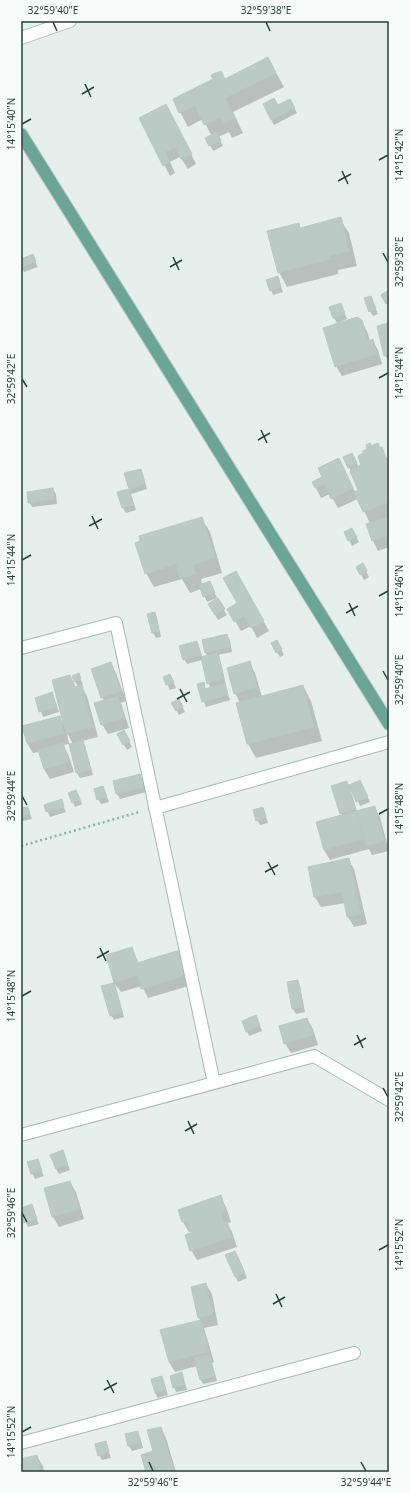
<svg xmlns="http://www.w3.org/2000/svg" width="410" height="1493" font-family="'Noto Sans',sans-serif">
  <rect width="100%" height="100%" fill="#e6efeb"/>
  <path fill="#0003" d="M 268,58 L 284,87 L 233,112 L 243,133 L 232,138 L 229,132 L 218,137 L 223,146 L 213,151 L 207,138 L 211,135 L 203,119 L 188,127 L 174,100 L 215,80 L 225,80 Z
    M 290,100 L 297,113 L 274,125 L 264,104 L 278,107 Z
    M 172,116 L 196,164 L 188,169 L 180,157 L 170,162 L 175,173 L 170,176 L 140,119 Z
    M 340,219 L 349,233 L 357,266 L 338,270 L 338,274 L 287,287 L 279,272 L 298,224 L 301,229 Z
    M 21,260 L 35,261 L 38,267 L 24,272 L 21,266 Z
    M 277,277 L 283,292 L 273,295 L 271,290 Z
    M 373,302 L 378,314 L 373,316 L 370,311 Z
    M 340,304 L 347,319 L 337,323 L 334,318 Z
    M 361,321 L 367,331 L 370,341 L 372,340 L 378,350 L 382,364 L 342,376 L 336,366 Z
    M 389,324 L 389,362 L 385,355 Z
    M 371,447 L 381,449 L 389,462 L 389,547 L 378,551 L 373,541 L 367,524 L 370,523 L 358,499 L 338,508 L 330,494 L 321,498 L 313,482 L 324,477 L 338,459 L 355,492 L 359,491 L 349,467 L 355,459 L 359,468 L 363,466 Z
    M 140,470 L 143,475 L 147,489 L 131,494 L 136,510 L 126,513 L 123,508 L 118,493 L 130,489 Z
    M 53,489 L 56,494 L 57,504 L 32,507 L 29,502 Z
    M 201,518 L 210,532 L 222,573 L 201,579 L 202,585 L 212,587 L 217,598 L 207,602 L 201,589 L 190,593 L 182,579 L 154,587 L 146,573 Z
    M 352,529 L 359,542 L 352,546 L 345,532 Z
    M 363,565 L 369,577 L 364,580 L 357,567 Z
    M 236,573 L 269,631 L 257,638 L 251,626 L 241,631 L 228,609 L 239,604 Z
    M 217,599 L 227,615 L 218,620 L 209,604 Z
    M 154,613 L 157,618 L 161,637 L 156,638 L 153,633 L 149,614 Z
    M 227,635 L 230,640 L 232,652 L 218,655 L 220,659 L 226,685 L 225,685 L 230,700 L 206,707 L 198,685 L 203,683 L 206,690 L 211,688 L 208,683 L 202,660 L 187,664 L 184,659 L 197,642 L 203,658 L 208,657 L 205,652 Z
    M 277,641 L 284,655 L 280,657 L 272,644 Z
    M 110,663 L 116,673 L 126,701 L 121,703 L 129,728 L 108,734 L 102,724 L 104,701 L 102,697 Z
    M 249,663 L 255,673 L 262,697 L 303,686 L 311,701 L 322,741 L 256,758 L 248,744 L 237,704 L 240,703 L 235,693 Z
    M 78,674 L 83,685 L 81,685 L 87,696 L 98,737 L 82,741 L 85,746 L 93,775 L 80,778 L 77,773 L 70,745 L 73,744 L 67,733 L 69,744 L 63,745 L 68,754 L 74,772 L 50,779 L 44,769 L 39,752 L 33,753 L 27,743 L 23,726 L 59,717 L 65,727 L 70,676 L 76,688 L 78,687 L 73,677 Z
    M 170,675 L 176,688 L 170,690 L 164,677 Z
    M 52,693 L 59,712 L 43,717 L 36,698 Z
    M 179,700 L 185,712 L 179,715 L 173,703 Z
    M 124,731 L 132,747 L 127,750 L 118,735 Z
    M 140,775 L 143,780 L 146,792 L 120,799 L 117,794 L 114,782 Z
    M 360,781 L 370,802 L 360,806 L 352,789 L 350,789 L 357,812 L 374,807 L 380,817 L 389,851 L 372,855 L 369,849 L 330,860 L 324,850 L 343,816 L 341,813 L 347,782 L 349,786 Z
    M 103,787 L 109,802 L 101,804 L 98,799 Z
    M 79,796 L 82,804 L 75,807 L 73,802 Z
    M 61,800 L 66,812 L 50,817 L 45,805 Z
    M 28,808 L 32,819 L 23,821 L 21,818 L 21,810 Z
    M 263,808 L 268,823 L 260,825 L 257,820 Z
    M 348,859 L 354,869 L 367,924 L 354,927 L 348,917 L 345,903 L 321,907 L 315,897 Z
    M 132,948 L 139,964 L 180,952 L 192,985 L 148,998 L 142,986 L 121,992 L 115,984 L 124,1017 L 114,1020 L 111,1015 L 102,987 L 115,983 L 107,955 Z
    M 297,981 L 300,986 L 305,1012 L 296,1014 L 293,1009 L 288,982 Z
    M 256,1016 L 262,1031 L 249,1036 L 247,1031 Z
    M 307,1019 L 313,1029 L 318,1045 L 291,1053 L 285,1043 Z
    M 63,1152 L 70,1170 L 59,1174 L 56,1169 Z
    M 37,1160 L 44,1176 L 35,1179 L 28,1163 Z
    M 70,1182 L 76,1192 L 84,1219 L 59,1227 L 53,1217 L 45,1189 Z
    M 220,1197 L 226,1207 L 231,1222 L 227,1223 L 232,1232 L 237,1247 L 197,1260 L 191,1250 L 191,1231 L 189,1232 L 183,1222 L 180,1210 Z
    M 31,1206 L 39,1224 L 28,1227 L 21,1209 Z
    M 226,1256 L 238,1257 L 247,1278 L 238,1282 Z
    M 206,1284 L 212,1294 L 218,1325 L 204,1328 L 214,1362 L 212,1363 L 217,1381 L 203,1384 L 201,1380 L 197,1366 L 175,1372 L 169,1362 L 162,1331 L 201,1321 L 199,1318 Z
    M 182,1374 L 187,1390 L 176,1392 L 174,1387 Z
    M 162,1377 L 168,1395 L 158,1398 L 155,1393 L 152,1380 Z
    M 161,1428 L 166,1438 L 176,1472 L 147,1472 L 154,1452 Z
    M 137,1432 L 140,1437 L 143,1448 L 132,1451 L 129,1446 L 126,1435 Z
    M 105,1442 L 111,1458 L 102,1460 L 99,1455 Z
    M 37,1456 L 43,1466 L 44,1472 L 21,1472 L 21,1460 Z"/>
  <path fill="#bbcac4" stroke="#b8c9c2" d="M 268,57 L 276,73 L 225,98 L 235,118 L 223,124 L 220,118 L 204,125 L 195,105 L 179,113 L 173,99 L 213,79 L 211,75 L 221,71 L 225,79 Z
    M 274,98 L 278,105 L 290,99 L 295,108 L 271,120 L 263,104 Z
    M 166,104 L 192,154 L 181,159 L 175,147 L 165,152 L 170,162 L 163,166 L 139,118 Z
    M 217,132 L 221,141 L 209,146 L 205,138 Z
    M 341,217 L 349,251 L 330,256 L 331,259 L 278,273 L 267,231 L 299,223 L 300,228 Z
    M 33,254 L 36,262 L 21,267 L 21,259 Z
    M 278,276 L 281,287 L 270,291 L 266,280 Z
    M 389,290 L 389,302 L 386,304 L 381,295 Z
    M 371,296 L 376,309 L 369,312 L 364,298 Z
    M 341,303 L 345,314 L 333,318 L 329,307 Z
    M 357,317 L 362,320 L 368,341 L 373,339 L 377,354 L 335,367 L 323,328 Z
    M 389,323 L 389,354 L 384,356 L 377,326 Z
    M 370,443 L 371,446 L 378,443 L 380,448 L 382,447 L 389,466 L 389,502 L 363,512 L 354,492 L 358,490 L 350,471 L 361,465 L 358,456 L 363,453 L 363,451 L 367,449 L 366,445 Z
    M 352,453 L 357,463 L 348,468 L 343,457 Z
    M 339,458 L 353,488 L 331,499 L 324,484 L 315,488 L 312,482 L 322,477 L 318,468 Z
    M 141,469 L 145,484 L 129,489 L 124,473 Z
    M 53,488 L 55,499 L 28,503 L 27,492 Z
    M 129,489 L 133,505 L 122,508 L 117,492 Z
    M 389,516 L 389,535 L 372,541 L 366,524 Z
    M 202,517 L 215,558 L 193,565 L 196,574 L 180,579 L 176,564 L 145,574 L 135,543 L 140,541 L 139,536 Z
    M 352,528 L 357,537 L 348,541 L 344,532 Z
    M 363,563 L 367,571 L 360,575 L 356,567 Z
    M 236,571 L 264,621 L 251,628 L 244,616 L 234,622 L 227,609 L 237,603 L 223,578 Z
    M 210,581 L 215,593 L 203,597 L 199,585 Z
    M 218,598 L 225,609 L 215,615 L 208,604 Z
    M 155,612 L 159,632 L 152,633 L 147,614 Z
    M 227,634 L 230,647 L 205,653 L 202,640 Z
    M 277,640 L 282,649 L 276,653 L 271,643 Z
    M 197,641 L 201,655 L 183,660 L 179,646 Z
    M 218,653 L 224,679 L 207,684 L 201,657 Z
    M 250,661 L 257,687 L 234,694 L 227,668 Z
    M 111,662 L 121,691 L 101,698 L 91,669 Z
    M 79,673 L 81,679 L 74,682 L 72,676 Z
    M 170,674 L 174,683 L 166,685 L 163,677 Z
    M 70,675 L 74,687 L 82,685 L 93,727 L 66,734 L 52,680 Z
    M 204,682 L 205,689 L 225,683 L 228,695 L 202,702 L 197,684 Z
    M 303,685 L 314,727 L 247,744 L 236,703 Z
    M 52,692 L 57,707 L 39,712 L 35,698 Z
    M 118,696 L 124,718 L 101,725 L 94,703 Z
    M 179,699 L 183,707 L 176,711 L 171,703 Z
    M 60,716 L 64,734 L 27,743 L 22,726 Z
    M 124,730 L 130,741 L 123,745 L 117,734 Z
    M 83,740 L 91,770 L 76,773 L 69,744 Z
    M 63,743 L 69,762 L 44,769 L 38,750 Z
    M 140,774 L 144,787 L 116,794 L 113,781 Z
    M 360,780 L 368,797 L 356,802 L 349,785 Z
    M 347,781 L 356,809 L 340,814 L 331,786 Z
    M 103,786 L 107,797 L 97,800 L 94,789 Z
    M 76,790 L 80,799 L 72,803 L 68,793 Z
    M 62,799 L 64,807 L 46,812 L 44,805 Z
    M 375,806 L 384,841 L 366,846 L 356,811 Z
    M 28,807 L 30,814 L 21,816 L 21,808 Z
    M 263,807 L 266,817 L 256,821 L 253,810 Z
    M 356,811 L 364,839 L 324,850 L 316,822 Z
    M 349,858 L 361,914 L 347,917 L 342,892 L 314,897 L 308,867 Z
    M 132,947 L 137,963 L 180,950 L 187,975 L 141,989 L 138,975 L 114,983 L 106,955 Z
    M 298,980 L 303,1007 L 292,1009 L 287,982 Z
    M 114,983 L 122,1012 L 110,1016 L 101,986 Z
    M 256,1015 L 260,1026 L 246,1032 L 242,1021 Z
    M 307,1018 L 313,1035 L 284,1044 L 279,1026 Z
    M 63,1150 L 68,1165 L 56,1169 L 50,1155 Z
    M 38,1159 L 42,1171 L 31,1174 L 27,1162 Z
    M 70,1181 L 79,1209 L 52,1217 L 44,1188 Z
    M 221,1195 L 226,1212 L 222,1213 L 224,1222 L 227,1221 L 232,1237 L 190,1251 L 185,1235 L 191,1233 L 187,1221 L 182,1222 L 178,1210 Z
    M 32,1204 L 37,1219 L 24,1223 L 21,1208 Z
    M 235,1251 L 245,1273 L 235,1277 L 225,1255 Z
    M 206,1283 L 213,1314 L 198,1318 L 191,1287 Z
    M 201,1320 L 209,1352 L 169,1362 L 160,1330 Z
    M 209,1354 L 215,1376 L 200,1380 L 194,1358 Z
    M 182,1372 L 185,1385 L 173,1388 L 170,1376 Z
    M 162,1376 L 166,1390 L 155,1393 L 151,1379 Z
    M 161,1427 L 174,1472 L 146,1472 L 141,1455 L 153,1451 L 147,1430 Z
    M 138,1431 L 140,1443 L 128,1446 L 125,1434 Z
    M 106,1441 L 109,1452 L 98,1456 L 95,1444 Z
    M 37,1455 L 41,1472 L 21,1472 L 21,1459 Z"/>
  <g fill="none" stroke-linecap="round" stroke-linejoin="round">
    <defs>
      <path id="street" d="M 21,648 L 116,623 L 214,1083
        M 155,808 L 389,742
        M 21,1135 L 314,1056 L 389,1100
        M 21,1443 L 354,1353"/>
      <path id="secondary" d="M 21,38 L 70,21"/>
      <path id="primary" d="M 21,134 L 389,724"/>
    </defs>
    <use href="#street" stroke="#a8b8b2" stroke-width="14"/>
    <use href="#secondary" stroke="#a4bbb3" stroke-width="14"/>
    <use href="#primary" stroke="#c2cac8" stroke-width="14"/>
    <path stroke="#86b3a5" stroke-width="2.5" stroke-dasharray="2 3" stroke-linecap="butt" d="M 21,846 L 139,812"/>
    <use href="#street" stroke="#fff" stroke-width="12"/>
    <use href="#secondary" stroke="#fff" stroke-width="12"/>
    <use href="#primary" stroke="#6aa596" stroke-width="12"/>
  </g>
  <path fill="none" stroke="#24423a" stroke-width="1.5" d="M 53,22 L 57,31M 266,22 L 270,31M 85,84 L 91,97M 82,94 L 94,87M 22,124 L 31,119M 379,160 L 388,155M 342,171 L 348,184M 338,181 L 351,174M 383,253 L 388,262M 173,257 L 179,270M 170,267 L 182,260M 379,378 L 388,373M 22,379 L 27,387M 261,430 L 267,443M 258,440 L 270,433M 92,516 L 98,529M 89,526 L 102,519M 22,560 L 31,555M 379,596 L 388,591M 349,603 L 355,616M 346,613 L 358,606M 383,671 L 388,680M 180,689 L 187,702M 177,699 L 190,692M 22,796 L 27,805M 379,814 L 388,809M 268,862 L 275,875M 265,872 L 278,865M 100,948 L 106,961M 97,958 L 109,951M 22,996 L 31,991M 357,1035 L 363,1048M 354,1045 L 366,1038M 383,1088 L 388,1097M 188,1121 L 194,1134M 185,1131 L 197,1124M 22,1213 L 27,1222M 379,1250 L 388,1245M 276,1294 L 282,1307M 273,1304 L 285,1297M 107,1380 L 114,1393M 104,1390 L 117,1383M 22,1432 L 31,1427M 149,1462 L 153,1471M 361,1462 L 366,1471"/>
  <rect width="410" height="1493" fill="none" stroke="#f7fbf9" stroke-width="44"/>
  <rect x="22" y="22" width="366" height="1449" fill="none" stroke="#24423a" stroke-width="1.5"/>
  <g font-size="10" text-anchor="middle" fill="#24423a">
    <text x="53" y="14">32°59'40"E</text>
    <text x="266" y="14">32°59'38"E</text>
    <text transform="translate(11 124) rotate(-90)" y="4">14°15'40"N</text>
    <text transform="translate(399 155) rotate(-90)" y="4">14°15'42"N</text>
    <text transform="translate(399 262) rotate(-90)" y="4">32°59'38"E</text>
    <text transform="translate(399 373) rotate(-90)" y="4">14°15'44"N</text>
    <text transform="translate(11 379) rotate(-90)" y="4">32°59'42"E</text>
    <text transform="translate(11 560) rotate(-90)" y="4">14°15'44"N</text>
    <text transform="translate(399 591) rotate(-90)" y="4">14°15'46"N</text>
    <text transform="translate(399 680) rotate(-90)" y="4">32°59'40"E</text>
    <text transform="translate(11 796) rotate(-90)" y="4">32°59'44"E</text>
    <text transform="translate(399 809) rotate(-90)" y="4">14°15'48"N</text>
    <text transform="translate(11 996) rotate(-90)" y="4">14°15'48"N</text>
    <text transform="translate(399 1097) rotate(-90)" y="4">32°59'42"E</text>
    <text transform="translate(11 1213) rotate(-90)" y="4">32°59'46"E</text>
    <text transform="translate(399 1245) rotate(-90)" y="4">14°15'52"N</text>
    <text transform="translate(11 1432) rotate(-90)" y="4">14°15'52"N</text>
    <text x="153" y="1486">32°59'46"E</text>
    <text x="366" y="1486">32°59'44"E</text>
  </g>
</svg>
